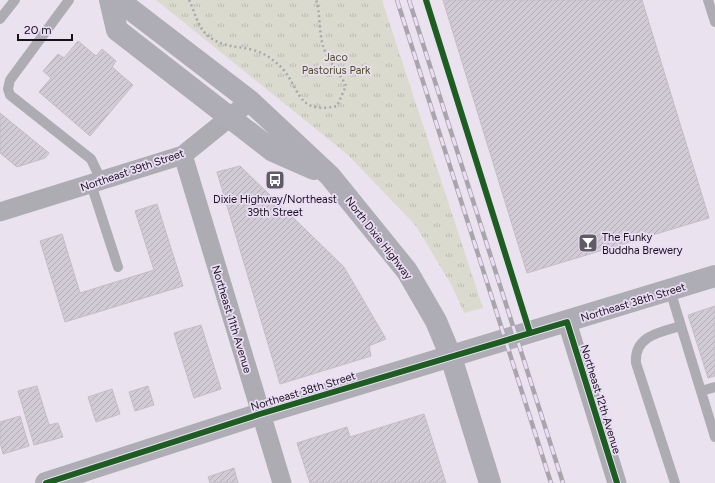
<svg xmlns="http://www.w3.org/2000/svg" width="715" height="483" font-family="Figtree,sans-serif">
  <defs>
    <pattern id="park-tufts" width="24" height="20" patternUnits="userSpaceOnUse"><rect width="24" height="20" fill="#dadacf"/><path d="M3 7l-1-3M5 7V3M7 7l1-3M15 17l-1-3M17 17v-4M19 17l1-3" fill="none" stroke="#babab1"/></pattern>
    <pattern id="building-hatch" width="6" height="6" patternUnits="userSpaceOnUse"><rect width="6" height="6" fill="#d1cbd6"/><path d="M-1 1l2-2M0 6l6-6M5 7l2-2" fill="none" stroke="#b3adb7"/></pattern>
  </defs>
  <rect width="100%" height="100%" fill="#eae3ef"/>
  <path fill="url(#park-tufts)" d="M 156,0 L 382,0 L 483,308 L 464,313 L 452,286 L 416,226 L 348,155 Z"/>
  <path fill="url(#building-hatch)" stroke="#c3bdc7" d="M 443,0 L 642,0 L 709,218 L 527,273 Z
    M 78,41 L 96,56 L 102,49 L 116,61 L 112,67 L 133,85 L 90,136 L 39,92 L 51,78 L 43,71 L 58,54 L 64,58 Z
    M 0,113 L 49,153 L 45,158 L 17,167 L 0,153 Z
    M 240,166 L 344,267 L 386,339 L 369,346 L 371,356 L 280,384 L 217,172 Z
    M 157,204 L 183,286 L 65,322 L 40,241 L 62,234 L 80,293 L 154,270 L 135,211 Z
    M 715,306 L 715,376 L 708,378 L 688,315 Z
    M 201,325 L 221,389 L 194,398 L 174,333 Z
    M 37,386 L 49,425 L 58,423 L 63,437 L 34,445 L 18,391 Z
    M 148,386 L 154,405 L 135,411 L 129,392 Z
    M 112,389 L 120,414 L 96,422 L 88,397 Z
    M 424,414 L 446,483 L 310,483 L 297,443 L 347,427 L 350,437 Z
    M 20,416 L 29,446 L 3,454 L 0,442 L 0,422 Z
    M 234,468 L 238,483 L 210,483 L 208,477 Z"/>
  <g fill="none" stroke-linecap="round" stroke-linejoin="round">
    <path stroke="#a9a7ad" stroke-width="2.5" stroke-dasharray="2 3" stroke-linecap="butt" d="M 189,0 C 194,10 197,24 205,33 C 220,48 234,45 253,50 C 261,52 268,56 274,61 C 302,81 291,116 337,106 L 346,86 C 340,73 327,60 323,46 C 319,33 320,9 316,0"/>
    <path stroke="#aeacb3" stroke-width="10" d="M 69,0 L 10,80 L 8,89 L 10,95 L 91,159 L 101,180
      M 708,0 L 715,22
      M 0,19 L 15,0
      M 91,184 L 118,267
      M 670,290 L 715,437
      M 701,391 L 715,387
      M 675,483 L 636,363 C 634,336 660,332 681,326"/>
    <path stroke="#aeacb3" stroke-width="19" d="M 183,155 L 282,483
      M 0,212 L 183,155 L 250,101
      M 567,322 L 617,483"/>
    <path stroke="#aeacb4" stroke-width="22" d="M 110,0 L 117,30 L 273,151 L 314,169
      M 114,0 L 121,2 L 250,101 L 330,176 L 407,271 L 436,321 L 451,357 L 490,483
      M 46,483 L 260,414 L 715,276"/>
    <defs>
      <path id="rail" d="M 397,0 L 551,483
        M 409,0 L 563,483"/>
    </defs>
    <use href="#rail" stroke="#a9a5ad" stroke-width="4.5"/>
    <use href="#rail" stroke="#ebddf5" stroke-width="3" stroke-dasharray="9" stroke-linecap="butt"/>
    <defs>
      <path id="cycleway" d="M 426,0 L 530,333
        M 46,483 L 260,414 L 567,322 L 617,483"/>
    </defs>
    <use href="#cycleway" stroke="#ebddf5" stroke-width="8"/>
    <use href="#cycleway" stroke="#1b5e20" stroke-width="6"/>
  </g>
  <defs>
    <symbol id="bus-square" viewBox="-11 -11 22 22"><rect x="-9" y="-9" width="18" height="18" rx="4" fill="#615b65" stroke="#ebddf5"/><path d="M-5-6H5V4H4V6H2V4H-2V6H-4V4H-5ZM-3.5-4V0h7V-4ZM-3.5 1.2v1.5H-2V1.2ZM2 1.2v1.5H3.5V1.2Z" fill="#fff"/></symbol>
    <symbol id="bar-square" viewBox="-11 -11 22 22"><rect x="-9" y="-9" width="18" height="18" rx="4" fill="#615b65" stroke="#ebddf5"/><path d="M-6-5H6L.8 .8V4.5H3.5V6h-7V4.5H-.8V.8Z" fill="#fff"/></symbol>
  </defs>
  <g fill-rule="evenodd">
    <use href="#bus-square" x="264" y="169" width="22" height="22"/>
    <use href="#bar-square" x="577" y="232" width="22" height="22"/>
  </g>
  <g text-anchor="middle" stroke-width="3.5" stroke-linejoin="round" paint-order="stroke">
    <g font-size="11" fill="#4b521c" stroke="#ebddf5">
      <text x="336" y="61">Jaco<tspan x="336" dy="13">Pastorius Park</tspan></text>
    </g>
    <g font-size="11" fill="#17121b" stroke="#ebddf5">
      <text transform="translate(132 170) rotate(-19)" y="4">Northeast 39th Street</text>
      <text transform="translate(379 238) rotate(52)" y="4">North Dixie Highway</text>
      <text transform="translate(633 302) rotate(-17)" y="4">Northeast 38th Street</text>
      <text transform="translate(232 319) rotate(73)" y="4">Northeast 11th Avenue</text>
      <text transform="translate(303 391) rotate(-17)" y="4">Northeast 38th Street</text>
      <text transform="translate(601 399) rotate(73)" y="4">Northeast 12th Avenue</text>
    </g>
    <g font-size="11" fill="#17121b" stroke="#ebddf5">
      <text x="275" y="203">Dixie Highway/Northeast<tspan x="275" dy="13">39th Street</tspan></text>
      <text x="602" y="241" text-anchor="start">The Funky<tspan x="602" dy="13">Buddha Brewery</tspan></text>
    </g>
  </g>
  <path d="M18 34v6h54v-6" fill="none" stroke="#17121b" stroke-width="2"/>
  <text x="24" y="34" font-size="12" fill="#17121b" stroke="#ebddf5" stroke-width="3" paint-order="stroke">20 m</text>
</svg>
